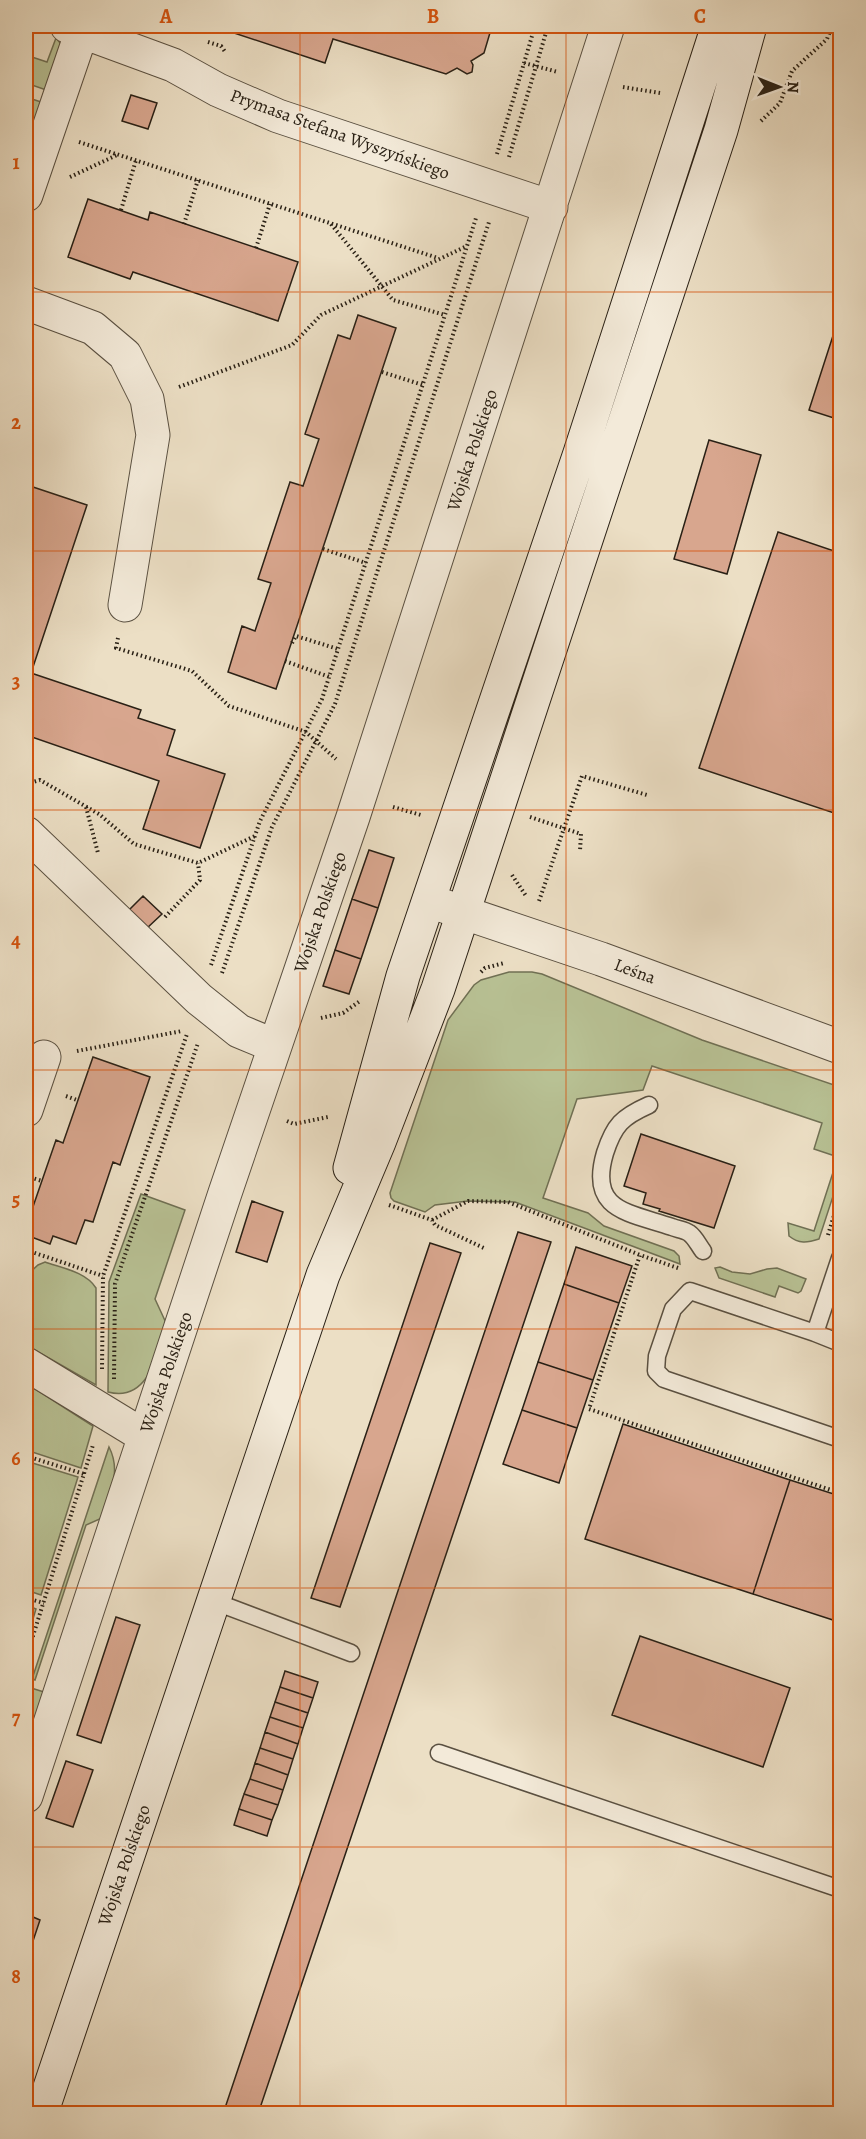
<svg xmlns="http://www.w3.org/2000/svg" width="866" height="2139" font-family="Alegreya,serif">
  <rect width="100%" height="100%" fill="#ecdfc5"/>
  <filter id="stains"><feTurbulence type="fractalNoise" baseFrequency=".00333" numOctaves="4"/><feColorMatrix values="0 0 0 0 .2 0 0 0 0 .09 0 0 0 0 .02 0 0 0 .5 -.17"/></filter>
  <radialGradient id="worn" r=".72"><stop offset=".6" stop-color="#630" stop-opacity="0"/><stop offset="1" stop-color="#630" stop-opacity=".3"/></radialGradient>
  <path fill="#b8c194" stroke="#707054" stroke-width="1.5" d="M 56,38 L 61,44 L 52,92 L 26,83 L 26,55 L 47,62 Z
    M 26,97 L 47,104 L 26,167 Z
    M 26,947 L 29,947 L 29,1018 L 26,1018 Z
    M 509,972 L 532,972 L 542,974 L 702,1040 L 840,1087 L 840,1175 L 819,1239 C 807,1243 799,1244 789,1236 L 788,1223 L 814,1231 L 838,1157 L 814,1149 L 822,1123 L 652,1066 L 643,1090 L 577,1099 L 543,1198 L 588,1213 L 604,1226 L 674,1251 L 679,1256 L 680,1264 L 515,1202 L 468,1201 L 435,1205 L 425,1212 L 394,1201 L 391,1198 L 390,1193 L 448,1020 L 474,985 L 481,980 Z
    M 141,1194 L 185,1210 L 155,1299 L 167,1325 C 158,1352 149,1403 108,1392 L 109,1282 Z
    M 45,1262 C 62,1268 86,1272 96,1288 L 96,1385 L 26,1345 L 26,1276 L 38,1265 Z
    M 720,1267 L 732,1272 L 750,1274 L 767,1269 L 777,1268 L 806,1279 L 801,1291 L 798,1293 L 779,1286 L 775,1297 L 719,1278 L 715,1268 Z
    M 26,1383 L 93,1426 L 81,1468 L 26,1450 Z
    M 109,1447 C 122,1472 109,1494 102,1518 L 86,1525 L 35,1680 L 32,1679 Z
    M 26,1461 L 78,1477 L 41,1595 L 26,1590 Z
    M 26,1605 L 36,1609 L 26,1642 Z
    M 28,1687 L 44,1692 L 26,1749 L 26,1694 Z"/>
  <path fill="#d8a68e" stroke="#292015" stroke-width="1.5" d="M 223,26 L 492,26 L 484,53 L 471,61 L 473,65 L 472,72 L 467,74 L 457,68 L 446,74 L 333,39 L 325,63 L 222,29 Z
    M 131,95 L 157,103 L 148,129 L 122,121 Z
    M 88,199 L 148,220 L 150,212 L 298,262 L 278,321 L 133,272 L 130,279 L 68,257 Z
    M 840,314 L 840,420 L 809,410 Z
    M 358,315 L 396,328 L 276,689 L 228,672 L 242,626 L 255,631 L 271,583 L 258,579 L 290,482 L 303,486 L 319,439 L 305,434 L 338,335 L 350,339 Z
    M 709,440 L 761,455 L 727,574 L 674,559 Z
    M 30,486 L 87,505 L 31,673 L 141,710 L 138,718 L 175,730 L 167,755 L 225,774 L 200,848 L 143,829 L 159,781 L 26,735 L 26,500 Z
    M 778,532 L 840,553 L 840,815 L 699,768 Z
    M 369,850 L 394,858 L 378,908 L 352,899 Z
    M 143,896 L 162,914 L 146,929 L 128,911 Z
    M 352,899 L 378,908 L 361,959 L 335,950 Z
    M 335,950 L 361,959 L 349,994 L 323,986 Z
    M 93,1057 L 150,1077 L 120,1165 L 113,1162 L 93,1222 L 85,1220 L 76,1244 L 53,1236 L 50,1244 L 26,1235 L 26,1227 L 56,1140 L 63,1143 Z
    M 641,1134 L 735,1166 L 714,1228 L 659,1211 L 660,1209 L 643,1204 L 646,1193 L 624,1186 Z
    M 252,1201 L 283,1212 L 267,1262 L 236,1252 Z
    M 518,1232 L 551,1242 L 258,2114 L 223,2114 Z
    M 430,1243 L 461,1253 L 340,1607 L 311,1598 Z
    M 576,1247 L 632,1266 L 619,1303 L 564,1284 Z
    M 564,1284 L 619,1303 L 593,1380 L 538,1362 Z
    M 538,1362 L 593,1380 L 577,1428 L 522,1410 Z
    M 522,1410 L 577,1428 L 559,1483 L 503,1464 Z
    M 623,1424 L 790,1480 L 753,1594 L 585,1539 Z
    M 790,1480 L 840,1496 L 840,1608 L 836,1621 L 753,1594 Z
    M 840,1608 L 840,1628 L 835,1627 Z
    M 116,1617 L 140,1625 L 101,1743 L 77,1735 Z
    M 640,1636 L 790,1688 L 763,1767 L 612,1715 Z
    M 285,1671 L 318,1682 L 313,1698 L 280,1687 Z
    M 280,1687 L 313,1698 L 308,1713 L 275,1702 Z
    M 275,1702 L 308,1713 L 303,1728 L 270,1717 Z
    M 270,1717 L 303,1728 L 298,1744 L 265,1732 Z
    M 265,1732 L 298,1744 L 293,1759 L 260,1748 Z
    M 260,1748 L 293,1759 L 288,1775 L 255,1763 Z
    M 66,1761 L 93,1770 L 73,1827 L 46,1818 Z
    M 255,1763 L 288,1775 L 283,1790 L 250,1779 Z
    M 250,1779 L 283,1790 L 278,1805 L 244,1794 Z
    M 244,1794 L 278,1805 L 272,1820 L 239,1809 Z
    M 239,1809 L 272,1820 L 267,1836 L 234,1825 Z
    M 26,1914 L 40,1920 L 28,1956 L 26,1955 Z"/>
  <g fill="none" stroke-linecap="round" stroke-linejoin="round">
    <defs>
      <path id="lane" d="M 649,1105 C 622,1117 614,1125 605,1153 C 588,1211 628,1212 672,1227 C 677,1229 685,1230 689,1233 C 695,1237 699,1246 703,1251
        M 840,1258 L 815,1333 L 690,1291 L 673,1309 L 657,1356 L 656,1371 L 664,1379 L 840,1439
        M 815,1333 L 840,1343
        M 213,1601 L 351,1653
        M 439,1753 L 840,1889"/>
      <path id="street" d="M 67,26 L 173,65 L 218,90 L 278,116 L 551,207
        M 26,195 L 82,31
        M 26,303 L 93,328 L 125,355 L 147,399 L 153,435 L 125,605
        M 26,833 L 199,999 L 239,1031 L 275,1046
        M 429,901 L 601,959 L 840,1047
        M 26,1110 L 44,1057
        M 26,1364 L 144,1436
        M 26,1796 L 225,1193 L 353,817 L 608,26"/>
      <path id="secondary" d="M 350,1168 L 403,976 L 580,453 L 718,26
        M 41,2114 L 323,1275 L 379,1142 L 438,989 L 721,130 L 750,26"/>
    </defs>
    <use href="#lane" stroke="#5a5041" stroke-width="19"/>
    <use href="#street" stroke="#5a5041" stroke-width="35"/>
    <use href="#secondary" stroke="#292015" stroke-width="35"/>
    <path stroke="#292015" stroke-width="4" stroke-dasharray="1.5 3" stroke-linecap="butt" d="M 208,42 L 221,46 L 226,53
      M 524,63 L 558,72
      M 623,87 L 660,93
      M 761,121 L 780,103 L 792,71 L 827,39 L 832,26
      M 79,142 L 438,258
      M 497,154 L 535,26
      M 509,157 L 548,26
      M 70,177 L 117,155
      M 121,210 L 136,160
      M 184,224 L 198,180
      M 331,224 L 393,300 L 445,315
      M 256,248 L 270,204
      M 382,372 L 423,385
      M 179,387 L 292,345 L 321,315 L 467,246
      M 323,549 L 366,563
      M 118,638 L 116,648 L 192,671 L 229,706 L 306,732 L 336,759
      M 292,643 L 296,636 L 338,649
      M 285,661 L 330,677
      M 26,784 L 40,780 L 99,814 L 134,844 L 198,863 L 255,836
      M 86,807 L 98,853
      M 393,807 L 421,815
      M 530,817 L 581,834 L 580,851
      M 512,875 L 526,896
      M 539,901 L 582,776 L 647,795
      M 165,917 L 200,880 L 198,863
      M 211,965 L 260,821 L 322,699 L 476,218
      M 481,972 L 485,968 L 504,963
      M 222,973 L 272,827 L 335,704 L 489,222
      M 321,1018 L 343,1013 L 360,1001
      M 77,1051 L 182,1031
      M 66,1096 L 77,1100
      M 287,1121 L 294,1124 L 328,1117
      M 26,1176 L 42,1181
      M 389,1205 L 432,1220 L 435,1225 L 486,1249
      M 432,1220 L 468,1201 L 508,1202 L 640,1255
      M 828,1235 L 840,1196
      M 26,1250 L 103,1276
      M 678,1268 L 640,1255 L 589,1409 L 840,1493
      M 102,1369 L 103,1276 L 187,1034
      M 114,1379 L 115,1284 L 198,1043
      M 26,1456 L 84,1474
      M 26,1598 L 44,1603
      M 26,1658 L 93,1445"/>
    <use href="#lane" stroke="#f3ead9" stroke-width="16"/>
    <use href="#street" stroke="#f3ead9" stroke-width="33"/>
    <use href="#secondary" stroke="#f3ead9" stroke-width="33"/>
  </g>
  <path fill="none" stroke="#d5530d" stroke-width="1.5" stroke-opacity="0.55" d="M 300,26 L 300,2114M 566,26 L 566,2114M 26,292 L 840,292M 26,551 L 840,551M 26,810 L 840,810M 26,1070 L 840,1070M 26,1329 L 840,1329M 26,1588 L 840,1588M 26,1847 L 840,1847"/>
  <g text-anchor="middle" stroke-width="4.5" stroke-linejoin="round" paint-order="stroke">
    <g font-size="18" fill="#292015" stroke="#f3ead9">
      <text transform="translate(340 134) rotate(20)" y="6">Prymasa Stefana Wyszyńskiego</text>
      <text transform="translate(472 450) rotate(-72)" y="6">Wojska Polskiego</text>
      <text transform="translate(320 912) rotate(-71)" y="6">Wojska Polskiego</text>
      <text transform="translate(635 971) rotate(20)" y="6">Leśna</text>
      <text transform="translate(166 1372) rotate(-71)" y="6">Wojska Polskiego</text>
      <text transform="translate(124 1865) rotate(-71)" y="6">Wojska Polskiego</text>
    </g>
  </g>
  <rect width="866" height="2139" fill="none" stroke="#ecdfc5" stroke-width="66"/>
  <g transform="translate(779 87) rotate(91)" stroke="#f3ead9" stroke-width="4.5" paint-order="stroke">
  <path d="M0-4.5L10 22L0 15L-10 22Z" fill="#292015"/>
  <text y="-9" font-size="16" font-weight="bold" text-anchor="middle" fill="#292015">N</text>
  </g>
  <rect x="33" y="33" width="800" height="2073" fill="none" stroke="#d5530d" stroke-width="2"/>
  <g font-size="20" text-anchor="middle" font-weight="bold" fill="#d5530d">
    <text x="166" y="23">A</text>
    <text x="433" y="23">B</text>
    <text x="700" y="23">C</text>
    <text x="16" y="169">1</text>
    <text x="16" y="429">2</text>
    <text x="16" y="688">3</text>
    <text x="16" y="947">4</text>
    <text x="16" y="1206">5</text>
    <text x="16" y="1465">6</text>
    <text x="16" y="1724">7</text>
    <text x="16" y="1983">8</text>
  </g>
  <rect width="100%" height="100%" filter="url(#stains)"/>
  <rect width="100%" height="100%" fill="url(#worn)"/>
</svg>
